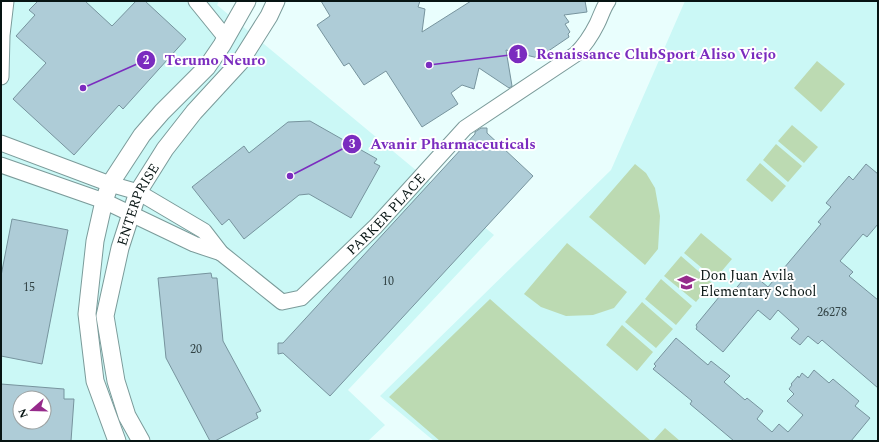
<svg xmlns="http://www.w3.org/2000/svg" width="879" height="442" font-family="Spectral,serif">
  <rect width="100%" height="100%" fill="#e9fefd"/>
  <path fill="#cbf8f6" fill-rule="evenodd" d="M 1,1 L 219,1 L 217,5 L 494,235 L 348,390 L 385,425 L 368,441 L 1,441 ZM 20,398 L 44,398 L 44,422 L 20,422 Z
    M 685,1 L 878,1 L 878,441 L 434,441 L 380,396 L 611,170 Z"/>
  <path fill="#bcdab2" d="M 817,61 L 845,84 L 821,112 L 794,88 Z
    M 792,125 L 818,147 L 804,163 L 778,141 Z
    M 776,144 L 802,166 L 788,182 L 763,160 Z
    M 760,163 L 786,186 L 772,202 L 746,180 Z
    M 635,164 L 646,173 L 655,188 L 660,216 L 658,249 L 645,265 L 589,217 Z
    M 701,233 L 732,259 L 715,279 L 684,253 Z
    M 567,243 L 627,292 L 614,308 L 593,315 L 566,316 L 541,307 L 524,294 Z
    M 681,256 L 712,283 L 696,302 L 664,276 Z
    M 661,279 L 692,306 L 676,325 L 645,299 Z
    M 490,299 L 651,441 L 440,441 L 389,397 Z
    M 642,302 L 673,329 L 656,348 L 625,322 Z
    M 622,325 L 653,352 L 637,371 L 606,345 Z
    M 665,428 L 680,441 L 653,441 Z"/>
  <path fill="#aeccd7" stroke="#77949e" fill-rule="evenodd" d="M 38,1 L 85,1 L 112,26 L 136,1 L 145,1 L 186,39 L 123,109 L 119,105 L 74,155 L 13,99 L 46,63 L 16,36 L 35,15 L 29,10 Z
    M 321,1 L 420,1 L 418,7 L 425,9 L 422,32 L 471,1 L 585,1 L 587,12 L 564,15 L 569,22 L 565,24 L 570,32 L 568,34 L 569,37 L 538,58 L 506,50 L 512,86 L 509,88 L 479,68 L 474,89 L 462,85 L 451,93 L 458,104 L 422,127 L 386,71 L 364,85 L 349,63 L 344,66 L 317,25 L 330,16 Z
    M 310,121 L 377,159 L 374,163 L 380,166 L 351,218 L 309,194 L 299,195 L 244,239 L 229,219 L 222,225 L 192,187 L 244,146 L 249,153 L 288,122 Z
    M 481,128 L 487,128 L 487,133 L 533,176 L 330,396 L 283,353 L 278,354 L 278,343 L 283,343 L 475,134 L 475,132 Z
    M 866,164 L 878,174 L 878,224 L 867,237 L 863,234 L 840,261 L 853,272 L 849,276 L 878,300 L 878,388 L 822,340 L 818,344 L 808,336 L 800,345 L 791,338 L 799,329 L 778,310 L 770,320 L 758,310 L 723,352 L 696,329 L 697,327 L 696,325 L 724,291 L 726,293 L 728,291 L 731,294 L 750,272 L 768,287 L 821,224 L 818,222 L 831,207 L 826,203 L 849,176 L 853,180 Z
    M 12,219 L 68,230 L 42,364 L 1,356 L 1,276 Z
    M 211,273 L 212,278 L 217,278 L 223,341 L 261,411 L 256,413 L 258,418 L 215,441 L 210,441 L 166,358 L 158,278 Z
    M 676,338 L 708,365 L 711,361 L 730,376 L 724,382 L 745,400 L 747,398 L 763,411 L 757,419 L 772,432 L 779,424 L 788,432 L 803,415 L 787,401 L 794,394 L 789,389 L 792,385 L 791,384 L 798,376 L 799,378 L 802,373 L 808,378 L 814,370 L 829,383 L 833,379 L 859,401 L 855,406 L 870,418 L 851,441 L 734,441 L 690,404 L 692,401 L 653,369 L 656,366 L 654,364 Z
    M 1,384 L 64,389 L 64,399 L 74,399 L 71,441 L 1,441 ZM 20,398 L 44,398 L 44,422 L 20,422 Z"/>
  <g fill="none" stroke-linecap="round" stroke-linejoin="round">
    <defs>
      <g id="tertiary">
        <path d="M 196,1 L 226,38"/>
        <path d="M 1,77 L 2,35 L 6,1"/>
        <path id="s1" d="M 1,143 L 110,184 L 138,192 L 204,231 L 221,253 L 282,302 L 301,298 L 376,226 L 465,128 L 576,54 C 585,45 591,36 597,24 C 601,16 603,8 608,1"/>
        <path d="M 1,165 L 104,201 L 194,244 L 221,253"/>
      </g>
      <g id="secondary">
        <path d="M 117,441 L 95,381 L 87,314 L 95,241 L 104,201 L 110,184 L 142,135 L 162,112 L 207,67 L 222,45 L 247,1"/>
        <path id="s2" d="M 141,441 L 127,416 L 116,381 L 105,316 L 120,248 L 138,192 L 165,149 L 194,112 L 240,62 L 269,16 L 276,1"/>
      </g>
    </defs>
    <use href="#tertiary" stroke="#7b9b9a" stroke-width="17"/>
    <use href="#secondary" stroke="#7b9b9a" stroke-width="19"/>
    <use href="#tertiary" stroke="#fff" stroke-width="15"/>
    <use href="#secondary" stroke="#fff" stroke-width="17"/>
  </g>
  <defs>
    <symbol id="school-bare" viewBox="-9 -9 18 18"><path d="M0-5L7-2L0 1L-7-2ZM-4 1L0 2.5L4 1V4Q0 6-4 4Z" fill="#962a8b" stroke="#fff" stroke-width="2.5" paint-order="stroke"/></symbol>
  </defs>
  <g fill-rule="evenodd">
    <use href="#school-bare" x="674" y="270" width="25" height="25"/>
  </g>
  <g text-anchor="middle" stroke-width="4" stroke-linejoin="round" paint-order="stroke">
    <g font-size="12" fill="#314244">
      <text x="388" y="285">10</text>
      <text x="29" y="291">15</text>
      <text x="832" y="316">26278</text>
      <text x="196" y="353">20</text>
    </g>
    <g font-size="14" fill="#071413" stroke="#fff">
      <text dy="5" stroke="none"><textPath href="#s2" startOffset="248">ENTERPRISE</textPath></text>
      <text dy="5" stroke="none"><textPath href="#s1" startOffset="467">PARKER PLACE</textPath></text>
    </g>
    <g font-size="14" fill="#071413" stroke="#fff" text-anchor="start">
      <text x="700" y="280">Don Juan Avila<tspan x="700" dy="16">Elementary School</tspan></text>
    </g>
  </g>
  <path fill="none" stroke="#7b2cbf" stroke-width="1.5" d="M429 65L518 54M83 88L146 60M290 176L352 144"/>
  <g fill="#7b2cbf" stroke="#fff" stroke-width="1.5">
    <circle cx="429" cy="65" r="4"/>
    <circle cx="83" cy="88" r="4"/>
    <circle cx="290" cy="176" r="4"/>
    <circle cx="518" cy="54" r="10"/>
    <circle cx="146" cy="60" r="10"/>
    <circle cx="352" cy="144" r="10"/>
  </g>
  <g font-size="12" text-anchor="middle" font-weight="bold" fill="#fff">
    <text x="518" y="58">1</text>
    <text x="146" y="64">2</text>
    <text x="352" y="148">3</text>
  </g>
  <g font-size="15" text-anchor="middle" font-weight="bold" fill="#7b2cbf" stroke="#fff" stroke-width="4" stroke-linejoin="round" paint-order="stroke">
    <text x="656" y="59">Renaissance ClubSport Aliso Viejo</text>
    <text x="215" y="65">Terumo Neuro</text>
    <text x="453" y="149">Avanir Pharmaceuticals</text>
  </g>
  <rect width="879" height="442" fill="none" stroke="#071413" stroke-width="4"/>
  <g transform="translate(32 410) rotate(250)"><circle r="19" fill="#ffffff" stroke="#9ca1a1"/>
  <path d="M0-3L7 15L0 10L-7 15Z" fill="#962a8b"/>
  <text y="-6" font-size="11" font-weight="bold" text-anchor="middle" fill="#071413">N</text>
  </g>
</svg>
